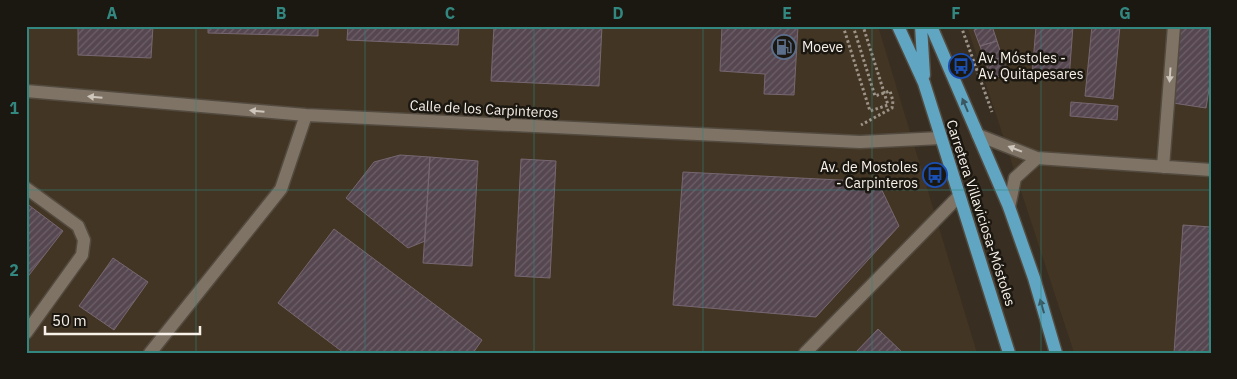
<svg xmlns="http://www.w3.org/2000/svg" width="1237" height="379" font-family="'IBM Plex Sans',sans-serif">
  <defs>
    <pattern id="building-hatch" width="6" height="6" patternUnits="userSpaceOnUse" patternTransform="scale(1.25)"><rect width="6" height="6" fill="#554650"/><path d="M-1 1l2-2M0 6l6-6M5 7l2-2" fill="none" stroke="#6e6169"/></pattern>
  </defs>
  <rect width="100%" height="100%" fill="#382e21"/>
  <path fill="#433523" d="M 26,26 L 878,26 L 977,353 L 26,353 Z
    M 967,26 L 1211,26 L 1211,353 L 1074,353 Z"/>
  <path fill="url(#building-hatch)" stroke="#766771" d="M 78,26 L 153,26 L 151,58 L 78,55 Z
    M 208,26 L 318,26 L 318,36 L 208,33 Z
    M 348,26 L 459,26 L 458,45 L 347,40 Z
    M 494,26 L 602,26 L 599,86 L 491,81 Z
    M 722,26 L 798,26 L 794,95 L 764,94 L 765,74 L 720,71 Z
    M 986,26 L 992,26 L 997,41 L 980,46 L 974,30 Z
    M 1036,26 L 1073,26 L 1069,79 L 1032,76 Z
    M 1092,26 L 1120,26 L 1113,99 L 1085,96 Z
    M 1179,26 L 1211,26 L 1211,77 L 1206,108 L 1173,103 Z
    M 997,41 L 1002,57 L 986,63 L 980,46 Z
    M 1002,57 L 1008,73 L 991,79 L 986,63 Z
    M 1071,102 L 1118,106 L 1117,120 L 1070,116 Z
    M 400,155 L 430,157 L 425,241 L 408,248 L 346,198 L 374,162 Z
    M 430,157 L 478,161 L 472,266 L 423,263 Z
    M 521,159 L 556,161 L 550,278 L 515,276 Z
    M 683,172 L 878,182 L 899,226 L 816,317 L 673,305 Z
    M 26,203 L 63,231 L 26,279 Z
    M 1183,225 L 1211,227 L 1211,353 L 1174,353 Z
    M 334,229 L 482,340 L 473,353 L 344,353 L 278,303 Z
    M 113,258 L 148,282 L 114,330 L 79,306 Z
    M 878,329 L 903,353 L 855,353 Z"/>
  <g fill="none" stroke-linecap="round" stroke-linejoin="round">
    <defs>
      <path id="minor" d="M 26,91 L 306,115 L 860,142 L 941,138
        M 978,135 L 1037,158 L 1015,178 L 1009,207
        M 1037,158 L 1211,170
        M 1163,167 L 1174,26
        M 26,188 L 78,226 L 84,240 L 82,255 L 26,333
        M 150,353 L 281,189 L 306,115
        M 805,353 L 959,196"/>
      <path id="major" d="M 898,26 L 924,83 L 1009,353
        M 921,26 L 924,75
        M 931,26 L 1009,207 L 1034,278 L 1056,353"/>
    </defs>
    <use href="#minor" stroke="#534b40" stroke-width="15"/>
    <use href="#major" stroke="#534b40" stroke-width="15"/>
    <path stroke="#9c9389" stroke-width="3" stroke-dasharray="2.5 2.5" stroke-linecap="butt" d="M 853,26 L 875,96 L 890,91 L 893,101 L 892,108 L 861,125
      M 961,26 L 992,112"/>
    <use href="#minor" stroke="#7f7365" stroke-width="12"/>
    <use href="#major" stroke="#60a5c1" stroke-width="12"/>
    <path stroke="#9c9389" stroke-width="3" stroke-dasharray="2.5 2.5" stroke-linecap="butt" d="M 843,26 L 870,111 L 888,105 L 863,26"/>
  </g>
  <defs><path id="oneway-solid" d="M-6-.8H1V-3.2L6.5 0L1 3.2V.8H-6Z" transform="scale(1.25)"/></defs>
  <g fill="#cec5bb">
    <use href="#oneway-solid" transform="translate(1170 75) rotate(94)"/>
    <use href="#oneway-solid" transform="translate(95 97) rotate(-175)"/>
    <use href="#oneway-solid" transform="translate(257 111) rotate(-175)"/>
    <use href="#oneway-solid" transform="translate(1015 149) rotate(-159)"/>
  </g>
  <g fill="#3a5760">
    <use href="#oneway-solid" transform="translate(965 105) rotate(-113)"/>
    <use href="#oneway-solid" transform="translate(1042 306) rotate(-106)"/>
  </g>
  <path fill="none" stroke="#328880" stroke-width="1" stroke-opacity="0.55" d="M 196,26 L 196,353M 365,26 L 365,353M 534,26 L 534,353M 703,26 L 703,353M 872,26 L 872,353M 1041,26 L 1041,353M 26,190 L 1211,190"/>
  <defs>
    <symbol id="fuel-ring" viewBox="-11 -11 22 22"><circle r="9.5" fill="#1b1711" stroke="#5c6f8a" stroke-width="1.5"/><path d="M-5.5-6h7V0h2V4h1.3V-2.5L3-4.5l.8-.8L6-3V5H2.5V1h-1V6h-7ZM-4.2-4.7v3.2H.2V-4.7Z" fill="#5c6f8a"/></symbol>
    <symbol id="bus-ring" viewBox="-11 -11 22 22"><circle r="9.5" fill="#1b1711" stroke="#1a4fb4" stroke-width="1.5"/><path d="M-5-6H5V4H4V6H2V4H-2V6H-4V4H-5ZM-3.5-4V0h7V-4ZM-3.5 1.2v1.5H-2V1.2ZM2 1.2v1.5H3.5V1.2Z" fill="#1a4fb4"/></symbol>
  </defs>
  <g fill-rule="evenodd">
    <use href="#fuel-ring" x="770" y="33" width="28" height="28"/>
    <use href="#bus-ring" x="947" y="52" width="28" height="28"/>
    <use href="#bus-ring" x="921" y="161" width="28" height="28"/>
  </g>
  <g text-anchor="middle" stroke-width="5" stroke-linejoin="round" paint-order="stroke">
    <g font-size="14" fill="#f8f1e9" stroke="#1b1711" text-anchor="start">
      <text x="802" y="52">Moeve</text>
      <text x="978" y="63">Av. Móstoles -<tspan x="978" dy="16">Av. Quitapesares</tspan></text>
      <text x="918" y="172" text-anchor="end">Av. de Mostoles<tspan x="918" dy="16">- Carpinteros</tspan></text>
    </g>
    <g font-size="14" fill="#f8f1e9" stroke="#1b1711">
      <text transform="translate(484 109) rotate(3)" y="5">Calle de los Carpinteros</text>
      <text transform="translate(981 213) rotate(72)" y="5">Carretera Villaviciosa-Móstoles</text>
    </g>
  </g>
  <rect width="1237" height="379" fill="none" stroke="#1b1711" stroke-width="55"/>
  <path d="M45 326v8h155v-8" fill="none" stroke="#f8f1e9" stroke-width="2.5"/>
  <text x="52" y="326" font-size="15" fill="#f8f1e9" stroke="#1b1711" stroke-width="4" paint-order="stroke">50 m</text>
  <rect x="28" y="28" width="1182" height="324" fill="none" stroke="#328880" stroke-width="2"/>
  <g font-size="16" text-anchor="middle" font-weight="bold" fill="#328880">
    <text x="112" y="19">A</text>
    <text x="281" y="19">B</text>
    <text x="450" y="19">C</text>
    <text x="618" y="19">D</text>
    <text x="787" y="19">E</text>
    <text x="956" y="19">F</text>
    <text x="1125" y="19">G</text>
    <text x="14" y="114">1</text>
    <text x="14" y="276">2</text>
  </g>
</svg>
